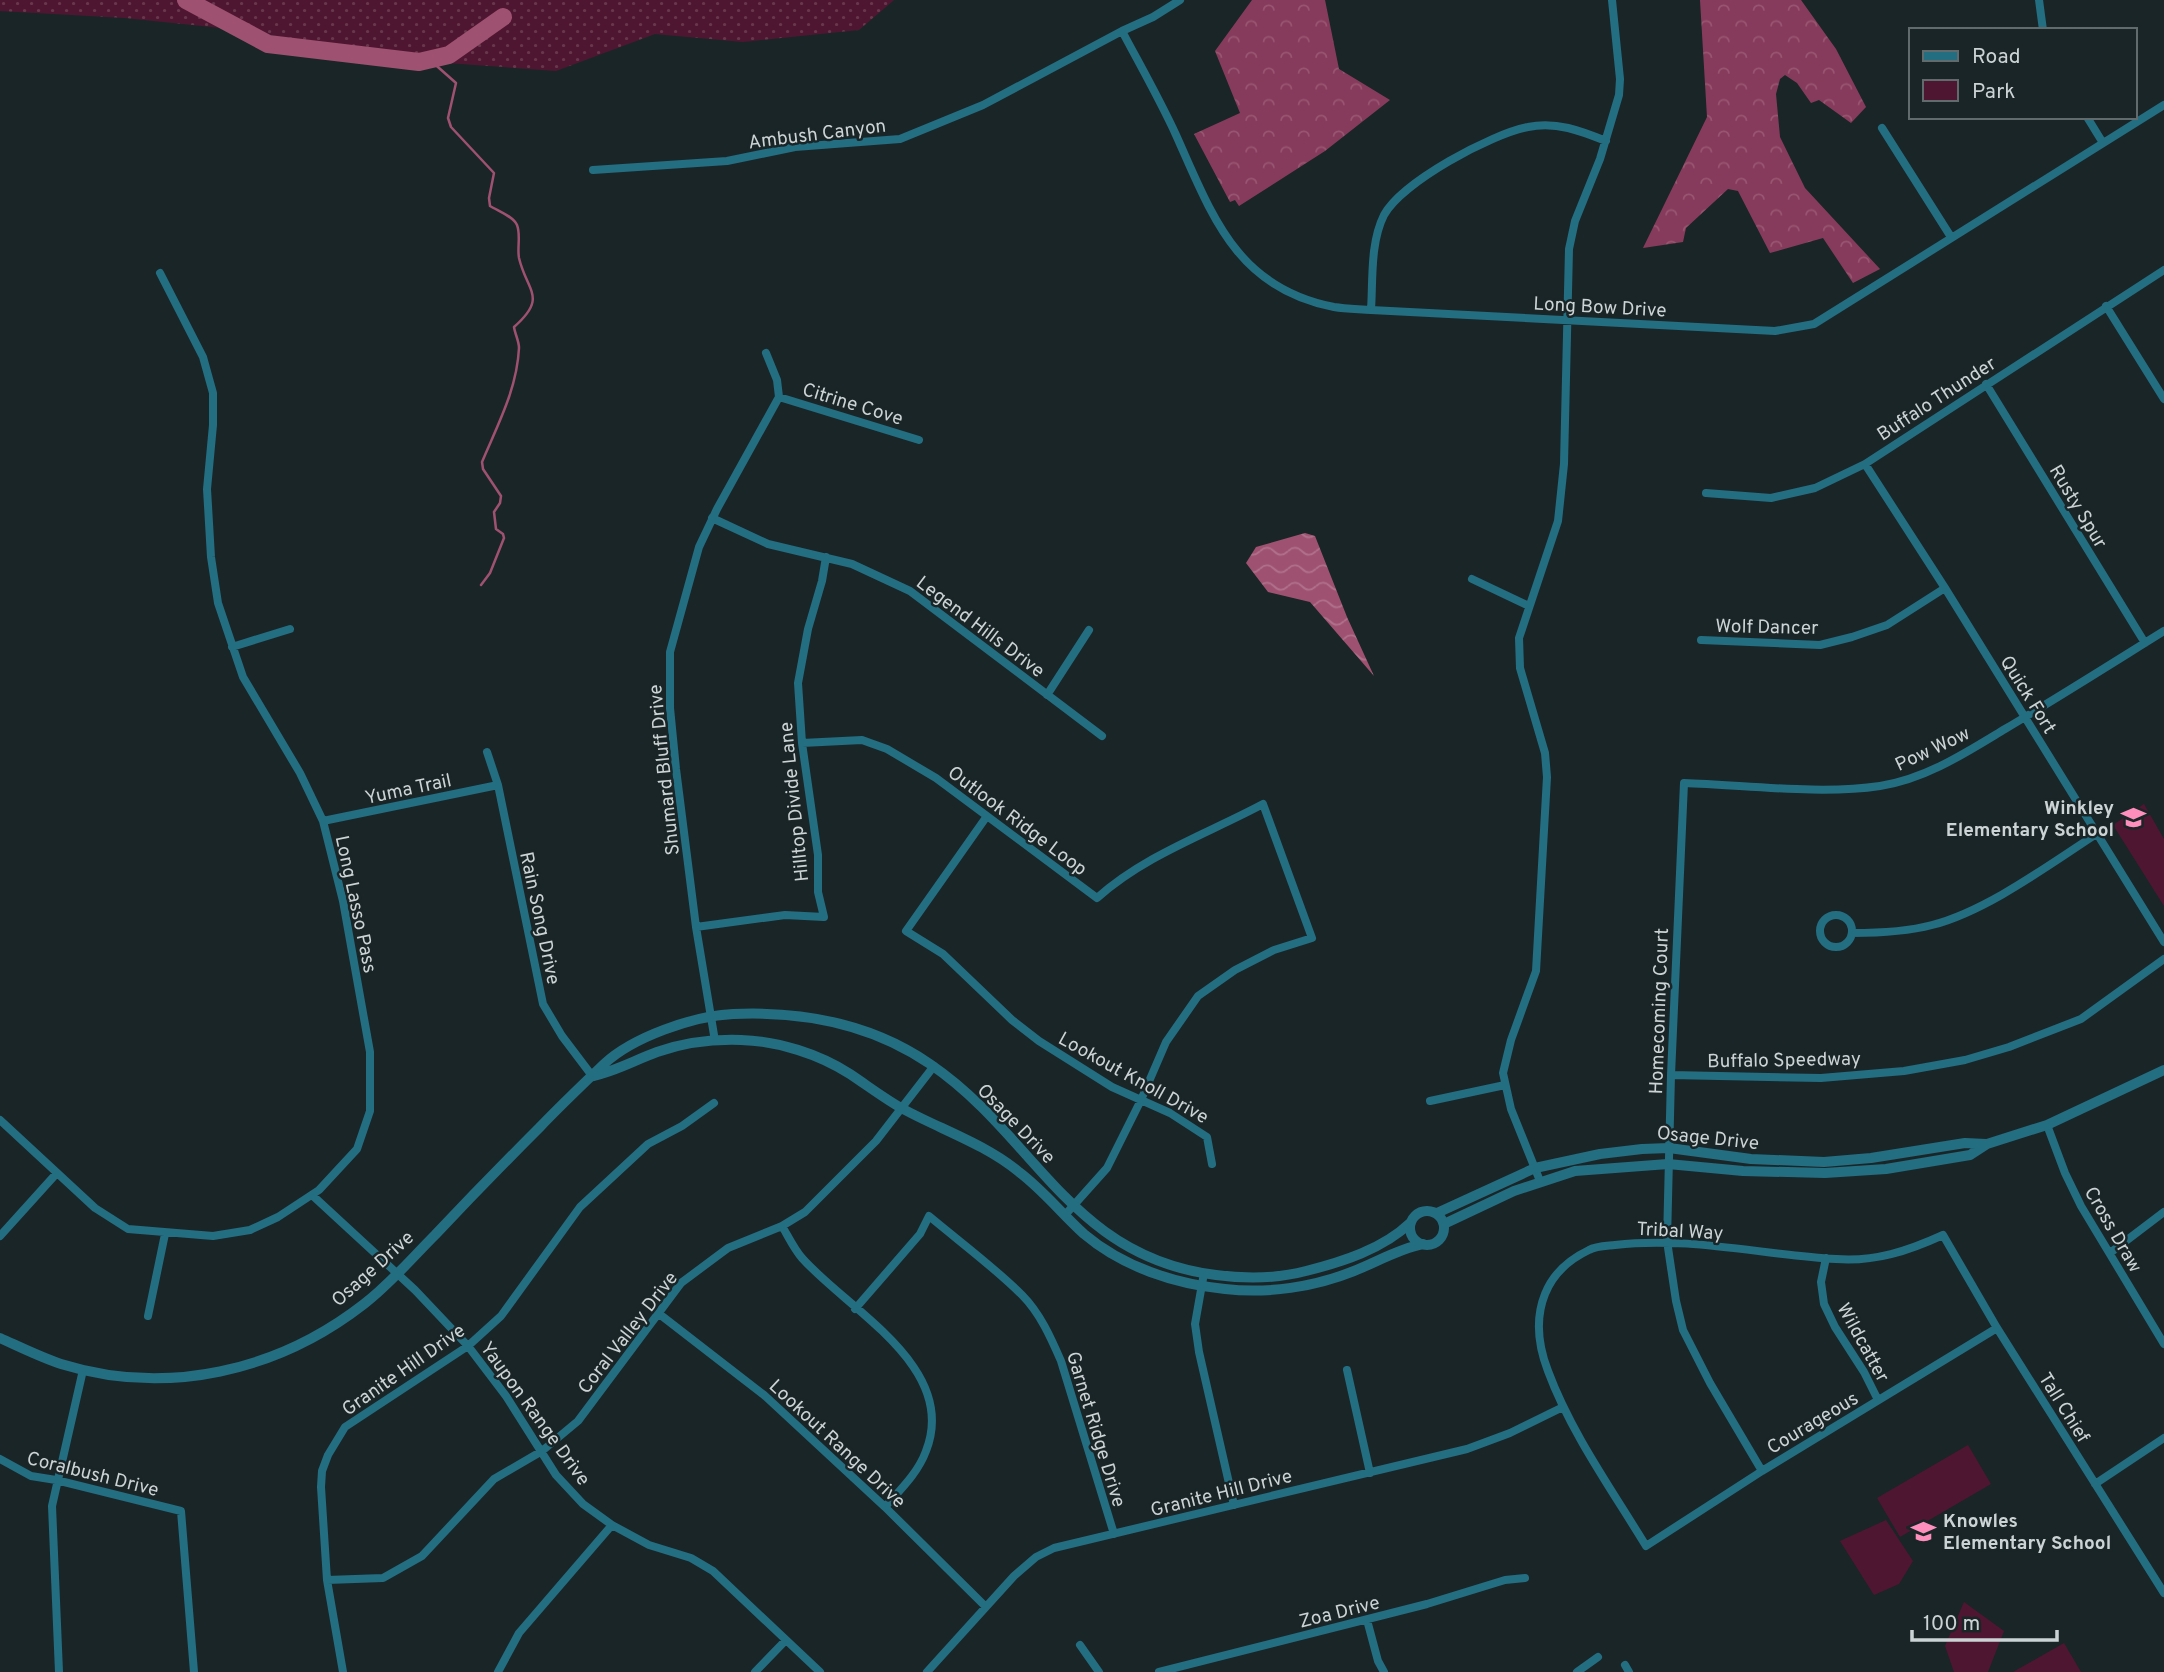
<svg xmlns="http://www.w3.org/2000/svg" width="2164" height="1672" font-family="Overpass,sans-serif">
  <defs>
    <pattern id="grass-dots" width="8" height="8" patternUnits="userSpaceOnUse" patternTransform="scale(1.75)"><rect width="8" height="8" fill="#4f1631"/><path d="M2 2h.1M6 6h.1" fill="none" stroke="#67374e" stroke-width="1.8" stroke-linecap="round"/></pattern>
    <pattern id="forest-crowns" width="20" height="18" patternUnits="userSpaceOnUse" patternTransform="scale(1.75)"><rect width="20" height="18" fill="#873b5c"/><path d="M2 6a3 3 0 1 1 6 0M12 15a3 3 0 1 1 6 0" fill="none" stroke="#975672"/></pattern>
    <pattern id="water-waves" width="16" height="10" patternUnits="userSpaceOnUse" patternTransform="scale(1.75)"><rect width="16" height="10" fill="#9f5172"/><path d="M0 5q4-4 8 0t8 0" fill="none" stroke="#af718c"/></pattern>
  </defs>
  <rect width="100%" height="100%" fill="#1a2528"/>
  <path fill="url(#grass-dots)" d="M 0,0 L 894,0 L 859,30 L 743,42 L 655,34 L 556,71 L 447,63 L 231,29 L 125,18 L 0,11 Z"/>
  <path fill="url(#forest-crowns)" d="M 1252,0 L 1325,0 L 1339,69 L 1390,100 L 1325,151 L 1239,206 L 1235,200 L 1230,202 L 1194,134 L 1240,113 L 1215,51 Z
    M 1700,0 L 1801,0 L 1836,49 L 1866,107 L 1851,123 L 1819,100 L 1811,103 L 1797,83 L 1785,75 L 1780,79 L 1776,94 L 1780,137 L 1805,188 L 1880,269 L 1853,283 L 1823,238 L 1770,253 L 1738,191 L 1728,189 L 1686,228 L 1683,242 L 1643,248 L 1707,117 Z"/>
  <path fill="#4f1631" d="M 2144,804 L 2164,839 L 2164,906 L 2113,825 Z
    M 1968,1445 L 1991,1484 L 1900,1537 L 1877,1498 Z
    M 1886,1520 L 1913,1561 L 1899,1584 L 1874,1595 L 1840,1541 Z
    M 1964,1602 L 2004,1631 L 1988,1672 L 1954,1672 L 1945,1646 Z
    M 2064,1643 L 2081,1672 L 2013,1672 Z"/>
  <path fill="url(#water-waves)" d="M 1305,533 L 1315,536 L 1347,617 L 1374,676 L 1310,602 L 1268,592 L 1246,563 L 1256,547 Z"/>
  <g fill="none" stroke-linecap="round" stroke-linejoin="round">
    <path stroke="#9f5172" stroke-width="2.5" d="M 430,60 L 456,83 L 448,118 L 451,127 L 494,173 L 489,198 L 490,206 C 498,211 513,216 517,225 C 521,235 517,248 519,258 C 527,292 548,297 514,327 C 515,334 519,341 519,348 C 517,389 498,424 482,462 L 483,469 L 501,496 L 500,503 L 494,512 L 496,529 L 503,534 L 504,538 L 490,573 L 481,585"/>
    <path stroke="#9f5172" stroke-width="18" d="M 186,0 L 268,44 L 419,62 L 449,55 L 503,17"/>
    <path stroke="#246e82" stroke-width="8" d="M 2039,0 L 2043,30
      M 1122,31 C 1140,65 1160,100 1176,135 C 1212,215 1236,288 1334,307 C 1346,309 1359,309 1371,310 L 1775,331 L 1814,324 L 2164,105
      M 2087,117 L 2103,143
      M 1882,128 L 1951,237
      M 593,170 L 727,161 L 795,147 L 900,139 L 983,105 L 1122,31 L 1153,17 L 1180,0
      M 2106,306 L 2164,399
      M 1371,310 C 1373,280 1370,243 1384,215 C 1402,182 1491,134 1528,127 C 1556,121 1581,131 1606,141
      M 1986,384 L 2145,643
      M 779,397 L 919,440
      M 1865,464 L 1945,588 L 2164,942
      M 1706,493 L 1771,498 L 1815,488 L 1865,464 L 2164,270
      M 712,518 L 768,544 L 852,564 L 910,591 L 1102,736
      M 1472,579 L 1529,606
      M 1701,640 L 1820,645 L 1852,637 L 1887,625 L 1945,588
      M 232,647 L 290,629
      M 1047,695 L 1089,630
      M 802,743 L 862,740 L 887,749 L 936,778 L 1097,898 C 1145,855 1207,834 1263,804 L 1312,938 L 1274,950 L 1235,970 L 1198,996 L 1166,1042 L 1141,1100 L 1107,1168 L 1065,1215
      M 487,752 L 498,785 L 543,1004 L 562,1036 L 593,1077
      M 987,816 L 906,931 L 943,954 L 1012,1020 L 1039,1041 L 1112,1087 L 1170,1113 L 1207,1137 L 1212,1164
      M 323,821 L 498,785
      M1820 931a16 16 0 1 1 32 0a16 16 0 1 1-32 0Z
      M 696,927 L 785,915 L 824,917 L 818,892 L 818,855 L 802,743 L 798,683 L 808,629 L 822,581 L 826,557
      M 1852,933 C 1878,933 1906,932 1932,925 C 1987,911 2050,864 2098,833
      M 715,1041 L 696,927 L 676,769 L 670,708 L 670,652 L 699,547 L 717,509 L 779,397 L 777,380 L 766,353
      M 1671,1075 L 1821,1078 L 1904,1071 L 1965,1060 L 2009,1047 L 2081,1019 L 2164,959
      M 1430,1101 L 1505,1085
      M 0,1120 L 95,1208 L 128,1229 L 213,1236 L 250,1230 L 278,1217 L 319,1190 L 357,1149 L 370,1111 L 370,1052 L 343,901 L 323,821 L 300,773 L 243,677 L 218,603 L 211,557 L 207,489 L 213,425 L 213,393 L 203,357 L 160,273
      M 2047,1125 L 2065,1173 L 2081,1206 L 2164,1344
      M 1540,1181 L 1511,1109 L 1503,1073 L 1511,1040 L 1536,971 L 1547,777 L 1545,753 L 1520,668 L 1519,638 L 1558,521 L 1564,464 L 1569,249 L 1575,221 L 1600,159 L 1619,95 L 1620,79 L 1612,0
      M 312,1195 L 415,1290 L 468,1346 L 506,1396 L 556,1475 L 583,1504 L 612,1525 L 649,1545 L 691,1558 L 713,1571 L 820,1672
      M 782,1226 C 788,1236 794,1249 802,1258 C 848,1310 959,1367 926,1451 C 918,1473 900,1490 885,1507
      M 0,1236 L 56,1174
      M 2110,1253 L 2164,1212
      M 1826,1258 L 1821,1282 L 1824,1304 L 1835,1327 L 1864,1372 L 1878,1400
      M 1204,1273 L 1195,1324 L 1199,1352 L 1234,1505
      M 855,1309 L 920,1234 L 929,1216 C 960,1242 994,1267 1022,1295 C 1040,1313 1051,1338 1061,1361 L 1114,1534
      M 658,1313 L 764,1395 L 885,1507 L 986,1607
      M 148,1316 L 165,1234
      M 1997,1328 L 1762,1471 L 1646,1546 C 1612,1490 1571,1433 1548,1371 C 1538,1345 1535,1319 1545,1294 C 1553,1274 1570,1259 1589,1250 C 1596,1246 1606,1246 1615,1245 C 1689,1236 1762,1255 1836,1259 C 1875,1262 1908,1251 1943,1235 L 1997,1328 L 2164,1593
      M 1347,1370 L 1370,1473
      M 0,1459 L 31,1476 L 56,1480 L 181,1511 L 194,1672
      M 1762,1471 L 1710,1383 L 1683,1330 L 1676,1301 L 1667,1241 L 1671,1075 L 1684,783 C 1746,785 1820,795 1880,786 C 1926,779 1967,752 2005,729 C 2059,697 2111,664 2164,631
      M 2095,1484 L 2164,1438
      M 327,1580 L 383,1578 L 422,1556 L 494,1479 L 542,1451 L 578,1421 L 681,1283 L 728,1248 L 782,1226 L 805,1212 L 876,1141 L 934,1066
      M 1367,1620 L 1378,1661 L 1384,1672
      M 1080,1645 L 1099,1672
      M 1625,1665 L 1629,1672
      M 59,1672 L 52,1506 L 83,1370
      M 343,1672 L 327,1580 L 321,1487 L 322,1471 L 328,1455 L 345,1427 L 468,1346 L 501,1316 L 580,1207 L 648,1144 L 682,1126 L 714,1103
      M 498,1672 L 519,1633 L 612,1525
      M 755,1672 L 785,1641
      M 927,1672 L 1014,1576 L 1036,1557 L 1054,1548 L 1467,1449 L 1510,1433 L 1563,1407
      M 1159,1672 L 1427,1604 L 1505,1580 L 1525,1578
      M 1577,1672 L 1598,1657"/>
    <path stroke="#246e82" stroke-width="10" d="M 593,1076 C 616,1071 635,1060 657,1052 C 683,1043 713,1039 741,1040 C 778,1041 819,1054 850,1074 C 868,1086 885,1099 903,1109 C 942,1130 985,1144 1019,1172 C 1043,1190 1062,1214 1084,1234 C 1123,1267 1175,1284 1225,1289 C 1268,1294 1314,1287 1354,1271 C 1377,1262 1398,1249 1423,1244
      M1410 1228a17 17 0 1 1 34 0a17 17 0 1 1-34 0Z
      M 1437,1213 L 1535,1168 L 1600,1154 L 1642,1149 L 1669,1148 L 1751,1159 L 1824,1162 L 1871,1158 L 1965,1143 L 1986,1144
      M 1444,1224 L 1514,1191 L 1575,1171 L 1668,1164 L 1743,1171 L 1825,1173 L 1886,1169 L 1970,1155 L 1987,1144 L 2047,1125 L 2164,1070
      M 0,1338 C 20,1347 40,1357 61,1364 C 167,1397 278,1371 364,1304 C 390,1284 412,1258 435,1235 C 469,1199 504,1163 539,1128 C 560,1106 582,1085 604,1064 C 633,1037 693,1016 733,1014 C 802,1011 872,1024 930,1064 C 1036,1136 1070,1257 1216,1275 C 1247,1279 1276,1279 1306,1271 C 1342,1262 1383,1249 1410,1223"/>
  </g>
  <defs>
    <symbol id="school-bare" viewBox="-9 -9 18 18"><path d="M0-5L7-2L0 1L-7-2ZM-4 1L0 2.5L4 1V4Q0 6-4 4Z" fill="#fe8ebc" stroke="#1a2528" stroke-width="2.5" paint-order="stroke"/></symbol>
  </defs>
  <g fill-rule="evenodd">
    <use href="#school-bare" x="2116" y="800" width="35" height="35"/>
    <use href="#school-bare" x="1906" y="1514" width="35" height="35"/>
  </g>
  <g text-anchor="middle" stroke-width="5" stroke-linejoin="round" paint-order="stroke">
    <g font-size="19" fill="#ccd3d5" stroke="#1a2528">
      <text transform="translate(817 133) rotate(-7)" y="7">Ambush Canyon</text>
      <text transform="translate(1600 306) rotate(3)" y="7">Long Bow Drive</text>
      <text transform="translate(1936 398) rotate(-33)" y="7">Buffalo Thunder</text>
      <text transform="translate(853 403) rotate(17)" y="7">Citrine Cove</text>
      <text transform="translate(2079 506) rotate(59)" y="7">Rusty Spur</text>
      <text transform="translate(981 626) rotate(37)" y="7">Legend Hills Drive</text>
      <text transform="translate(1767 626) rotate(1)" y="7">Wolf Dancer</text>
      <text transform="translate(2029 694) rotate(58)" y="7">Quick Fort</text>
      <text transform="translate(1932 748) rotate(-25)" y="7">Pow Wow</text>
      <text transform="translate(663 770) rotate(-96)" y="7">Shumard Bluff Drive</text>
      <text transform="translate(408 788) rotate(-12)" y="7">Yuma Trail</text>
      <text transform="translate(793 802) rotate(-96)" y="7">Hilltop Divide Lane</text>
      <text transform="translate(1018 820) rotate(37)" y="7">Outlook Ridge Loop</text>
      <text transform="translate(357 904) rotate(78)" y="7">Long Lasso Pass</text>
      <text transform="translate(541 918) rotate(78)" y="7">Rain Song Drive</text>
      <text transform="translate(1658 1011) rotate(-88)" y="7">Homecoming Court</text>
      <text transform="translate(1784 1059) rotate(-1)" y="7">Buffalo Speedway</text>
      <text transform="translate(1134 1077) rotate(29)" y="7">Lookout Knoll Drive</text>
      <text transform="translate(1017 1123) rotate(46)" y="7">Osage Drive</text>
      <text transform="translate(1708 1137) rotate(6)" y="7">Osage Drive</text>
      <text transform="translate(2114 1229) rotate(60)" y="7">Cross Draw</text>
      <text transform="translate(1680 1230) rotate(3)" y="7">Tribal Way</text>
      <text transform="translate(372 1268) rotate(-42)" y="7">Osage Drive</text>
      <text transform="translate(627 1332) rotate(-52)" y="7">Coral Valley Drive</text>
      <text transform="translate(1864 1342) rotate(61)" y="7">Wildcatter</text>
      <text transform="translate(403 1369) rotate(-35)" y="7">Granite Hill Drive</text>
      <text transform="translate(2065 1407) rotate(58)" y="7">Tall Chief</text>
      <text transform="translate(536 1413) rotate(54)" y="7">Yaupon Range Drive</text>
      <text transform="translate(1812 1422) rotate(-31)" y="7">Courageous</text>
      <text transform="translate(1097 1429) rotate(73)" y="7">Garnet Ridge Drive</text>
      <text transform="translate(838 1443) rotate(43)" y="7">Lookout Range Drive</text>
      <text transform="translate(93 1473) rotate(14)" y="7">Coralbush Drive</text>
      <text transform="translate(1221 1492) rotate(-14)" y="7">Granite Hill Drive</text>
      <text transform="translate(1339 1611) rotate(-14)" y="7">Zoa Drive</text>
    </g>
    <g font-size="19" font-weight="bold" fill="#ccd3d5" stroke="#1a2528" text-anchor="end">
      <text x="2114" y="814">Winkley<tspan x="2114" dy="22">Elementary School</tspan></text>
      <text x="1943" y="1527" text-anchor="start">Knowles<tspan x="1943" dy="22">Elementary School</tspan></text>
    </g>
  </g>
  <rect x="1909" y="28" width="228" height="91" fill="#1a2528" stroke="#616b6d" stroke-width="2"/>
  <rect x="1923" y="51" width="35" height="10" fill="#246e82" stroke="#616b6d" stroke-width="2"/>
  <text x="1972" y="63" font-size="21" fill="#ccd3d5">Road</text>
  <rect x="1923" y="80" width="35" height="21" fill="#4f1631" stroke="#616b6d" stroke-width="2"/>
  <text x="1972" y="98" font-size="21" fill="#ccd3d5">Park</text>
  <path d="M1912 1630v10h145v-10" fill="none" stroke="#ccd3d5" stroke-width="3.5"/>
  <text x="1923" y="1630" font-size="21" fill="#ccd3d5" stroke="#1a2528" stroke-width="5" paint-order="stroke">100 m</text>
</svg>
